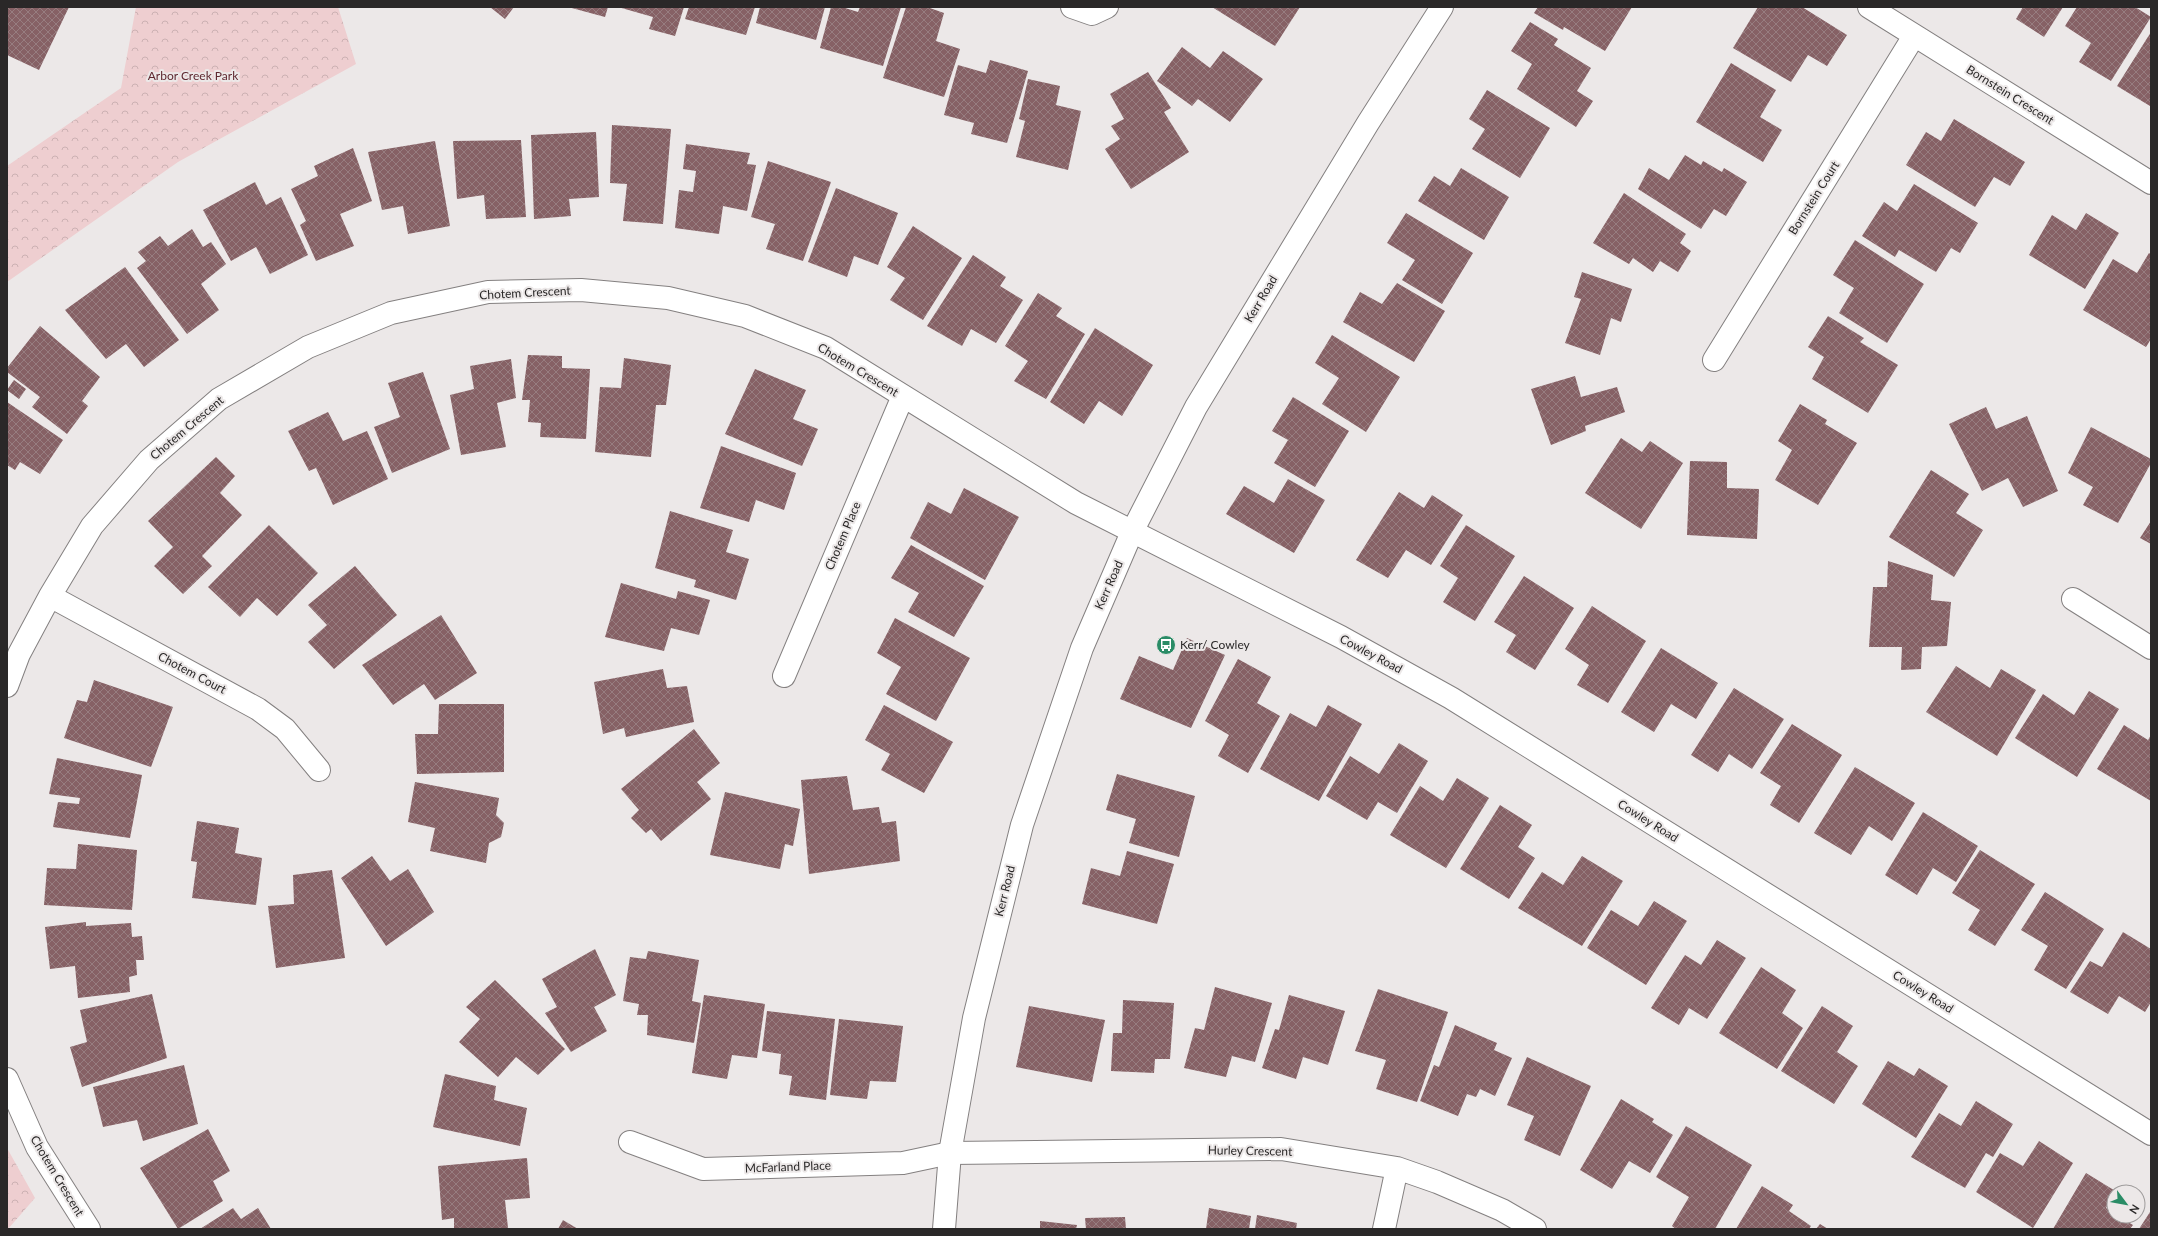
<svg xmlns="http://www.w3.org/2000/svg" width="2158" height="1236" font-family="Lato,sans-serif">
  <defs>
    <pattern id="park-crowns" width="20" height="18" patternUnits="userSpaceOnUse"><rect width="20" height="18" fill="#eeced0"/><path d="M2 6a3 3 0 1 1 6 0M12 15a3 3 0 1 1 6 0" fill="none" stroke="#ccb1b3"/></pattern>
    <pattern id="building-cross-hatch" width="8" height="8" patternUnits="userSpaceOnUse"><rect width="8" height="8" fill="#866165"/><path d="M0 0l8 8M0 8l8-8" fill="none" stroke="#977d80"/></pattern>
  </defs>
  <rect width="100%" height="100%" fill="#ece8e8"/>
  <path fill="url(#park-crowns)" d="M 136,7 L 338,7 L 356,64 L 178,162 L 7,282 L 7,166 L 121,88 Z
    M 7,1148 L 35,1198 L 8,1229 L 7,1229 Z"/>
  <path fill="url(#building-cross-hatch)" d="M 7,7 L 69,7 L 39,70 L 7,55 Z
    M 490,7 L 514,7 L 505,19 Z
    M 568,7 L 608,7 L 605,17 Z
    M 618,7 L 684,7 L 675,36 L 649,29 L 653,17 Z
    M 689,7 L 755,7 L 746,35 L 685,19 Z
    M 760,7 L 825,7 L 816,40 L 756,23 Z
    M 831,7 L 842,7 L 858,12 L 860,7 L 901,7 L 883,66 L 820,48 Z
    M 906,7 L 927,7 L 944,13 L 936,41 L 960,49 L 944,97 L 883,78 Z
    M 1212,7 L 1300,7 L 1275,46 Z
    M 1538,7 L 1632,7 L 1605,51 L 1564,27 L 1563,30 L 1534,13 Z
    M 1758,7 L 1802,7 L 1847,35 L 1827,66 L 1808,55 L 1791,82 L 1733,48 Z
    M 2023,7 L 2063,7 L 2044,37 L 2016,19 Z
    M 2077,7 L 2135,7 L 2151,17 L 2111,81 L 2079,62 L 2091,43 L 2065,26 Z
    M 1530,22 L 1558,39 L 1554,45 L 1591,68 L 1577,91 L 1593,101 L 1576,127 L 1517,89 L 1532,64 L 1511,51 Z
    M 2151,32 L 2151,105 L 2150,106 L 2117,86 Z
    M 1182,47 L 1210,68 L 1223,51 L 1263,79 L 1230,122 L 1198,99 L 1192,106 L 1157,81 Z
    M 990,60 L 1028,71 L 1007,143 L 971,134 L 974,123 L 944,115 L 958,65 L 986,73 Z
    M 1731,63 L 1776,90 L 1760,117 L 1782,130 L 1763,162 L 1696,122 Z
    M 1148,72 L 1171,108 L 1164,112 L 1189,152 L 1131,189 L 1105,149 L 1120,139 L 1111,126 L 1124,119 L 1110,94 Z
    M 1028,79 L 1060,86 L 1056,105 L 1081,111 L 1068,170 L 1016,157 L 1025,121 L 1019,119 Z
    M 1487,90 L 1550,128 L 1520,178 L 1472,149 L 1485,129 L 1469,119 Z
    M 1954,119 L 2025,162 L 2010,186 L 1994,177 L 1975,207 L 1906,165 L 1926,132 L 1941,141 Z
    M 612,125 L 671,129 L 663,224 L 623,221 L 627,184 L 610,183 Z
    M 596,132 L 599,197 L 569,199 L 571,216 L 534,219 L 531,135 Z
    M 521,140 L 526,217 L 486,219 L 484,195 L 457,199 L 453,141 Z
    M 435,141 L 450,226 L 408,234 L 403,206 L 382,210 L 368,152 Z
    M 686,144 L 750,153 L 747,164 L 756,165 L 747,211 L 723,206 L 719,234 L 675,228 L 679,190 L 693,192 L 696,171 L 683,169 Z
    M 353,148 L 372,201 L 340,214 L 354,246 L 316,261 L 300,225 L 306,221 L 291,189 L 318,176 L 314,166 Z
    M 1685,155 L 1701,165 L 1703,161 L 1722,172 L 1724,168 L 1747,182 L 1726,216 L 1714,209 L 1701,229 L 1638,189 L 1649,168 L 1669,180 Z
    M 768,161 L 831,182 L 803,261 L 766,249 L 775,224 L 751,217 Z
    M 1461,168 L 1509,197 L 1484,240 L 1418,201 L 1434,176 L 1450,186 Z
    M 255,182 L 266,205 L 281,197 L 308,255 L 270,274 L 256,247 L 231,261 L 203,210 Z
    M 1914,184 L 1978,223 L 1960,253 L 1951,248 L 1936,272 L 1899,250 L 1895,257 L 1862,236 L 1884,202 L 1897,211 Z
    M 836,188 L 898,213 L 878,265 L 854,256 L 847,277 L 808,262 Z
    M 1624,193 L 1686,234 L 1680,243 L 1691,251 L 1678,272 L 1660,261 L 1653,272 L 1633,258 L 1629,264 L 1593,243 Z
    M 1406,213 L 1473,253 L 1442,304 L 1402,280 L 1415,260 L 1387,243 Z
    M 2086,213 L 2119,233 L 2085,289 L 2029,255 L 2052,215 L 2076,230 Z
    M 913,226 L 962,258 L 923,320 L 890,300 L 905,278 L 887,267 Z
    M 192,229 L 203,247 L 211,242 L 226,264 L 201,284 L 219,310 L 187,334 L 137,268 L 146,261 L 138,252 L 160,236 L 168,246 Z
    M 1855,240 L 1924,284 L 1887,343 L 1839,313 L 1854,288 L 1833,275 Z
    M 2149,253 L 2151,254 L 2151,339 L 2146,347 L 2083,310 L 2113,259 L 2137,273 Z
    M 973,255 L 1006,277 L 1000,286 L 1023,300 L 996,343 L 971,329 L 962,346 L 927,326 Z
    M 125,267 L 179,340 L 144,367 L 126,344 L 106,359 L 65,310 Z
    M 1582,272 L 1632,289 L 1621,322 L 1611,318 L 1600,355 L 1565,343 L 1581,299 L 1574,297 Z
    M 1397,283 L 1445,311 L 1414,362 L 1343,322 L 1360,292 L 1382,304 Z
    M 1038,293 L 1062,308 L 1056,316 L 1085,334 L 1046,399 L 1014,381 L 1028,361 L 1005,346 Z
    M 1828,316 L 1864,338 L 1860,342 L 1898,365 L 1868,413 L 1812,379 L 1824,357 L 1808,347 Z
    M 40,326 L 100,377 L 82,401 L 88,406 L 67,434 L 32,407 L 40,397 L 7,372 L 7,368 Z
    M 1095,328 L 1153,365 L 1122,416 L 1099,401 L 1084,424 L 1050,402 Z
    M 1332,335 L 1400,377 L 1366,432 L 1322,404 L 1339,378 L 1315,363 Z
    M 528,355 L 562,356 L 562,368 L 590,369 L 586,439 L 540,437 L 541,423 L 528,422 L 530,400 L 522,400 Z
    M 624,358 L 671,365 L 666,405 L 656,405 L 651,457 L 595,452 L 600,387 L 621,388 Z
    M 511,359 L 516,398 L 497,403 L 506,447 L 461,455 L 450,395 L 474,389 L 470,366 Z
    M 755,369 L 806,390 L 793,419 L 818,429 L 802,466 L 725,434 Z
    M 423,372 L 450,449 L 392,473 L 374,427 L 400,417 L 388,383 Z
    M 1575,376 L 1581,397 L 1617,387 L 1625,412 L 1585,426 L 1586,431 L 1551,445 L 1531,389 Z
    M 14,380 L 26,389 L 19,399 L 7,390 Z
    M 1293,397 L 1349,431 L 1315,487 L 1274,463 L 1288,440 L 1272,431 Z
    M 7,402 L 63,440 L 40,474 L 20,462 L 15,470 L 7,465 Z
    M 1800,404 L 1827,420 L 1825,424 L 1857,443 L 1818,505 L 1775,480 L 1792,450 L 1778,441 Z
    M 1986,407 L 1996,429 L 2027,416 L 2058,491 L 2023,507 L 2008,478 L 1982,491 L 1949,424 Z
    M 328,412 L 343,441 L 367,431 L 388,479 L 333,505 L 316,468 L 309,471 L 288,431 Z
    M 2091,427 L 2151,459 L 2151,463 L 2118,523 L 2083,505 L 2093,487 L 2068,473 Z
    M 1621,438 L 1642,452 L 1650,441 L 1683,463 L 1641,529 L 1585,493 Z
    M 721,446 L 796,473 L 784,510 L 756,500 L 749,522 L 700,508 Z
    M 216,457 L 235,476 L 220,493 L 242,515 L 202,556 L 212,566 L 183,594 L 154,566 L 173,547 L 148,521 Z
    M 1690,461 L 1727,462 L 1727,488 L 1759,489 L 1757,539 L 1687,535 Z
    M 1931,470 L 1969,494 L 1956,513 L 1983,530 L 1954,577 L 1889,537 Z
    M 1288,479 L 1325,500 L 1294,553 L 1226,514 L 1244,486 L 1274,503 Z
    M 964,488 L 1019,517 L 985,580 L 910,538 L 928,502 L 951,514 Z
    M 1399,492 L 1424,508 L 1432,495 L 1463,515 L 1431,565 L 1406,550 L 1388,578 L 1356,560 Z
    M 670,511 L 733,530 L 726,552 L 749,559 L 736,600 L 694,587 L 696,580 L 655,568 Z
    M 2151,521 L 2151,544 L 2140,538 Z
    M 269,525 L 318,573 L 277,616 L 257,598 L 240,617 L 208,587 Z
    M 1466,525 L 1515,556 L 1475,621 L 1443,602 L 1458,578 L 1440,566 Z
    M 911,545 L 984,586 L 954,637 L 908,612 L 919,593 L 891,578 Z
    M 1888,561 L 1933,575 L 1931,600 L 1951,602 L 1947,646 L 1922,647 L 1921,669 L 1901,670 L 1902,647 L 1869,647 L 1873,587 L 1887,587 Z
    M 355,566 L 397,615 L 334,669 L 308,642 L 327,625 L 308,605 Z
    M 1524,576 L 1574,608 L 1535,670 L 1506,652 L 1516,635 L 1494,622 Z
    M 621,583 L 676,599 L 678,591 L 710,600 L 699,635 L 671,628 L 664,651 L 605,637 Z
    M 1592,606 L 1646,641 L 1608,703 L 1577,685 L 1589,665 L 1565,649 Z
    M 441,615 L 477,673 L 435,700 L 424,684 L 393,705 L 362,665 Z
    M 895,618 L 970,658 L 936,721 L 886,694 L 901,667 L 877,653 Z
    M 1187,638 L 1225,655 L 1191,728 L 1120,699 L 1139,656 L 1173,670 Z
    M 1661,648 L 1718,683 L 1696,719 L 1671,704 L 1654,732 L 1621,712 Z
    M 1238,659 L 1271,677 L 1257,703 L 1280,716 L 1248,773 L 1218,756 L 1229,735 L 1205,721 Z
    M 1956,666 L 1990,688 L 2001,669 L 2036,690 L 1997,756 L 1926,712 Z
    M 663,669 L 667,688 L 687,686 L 694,722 L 626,737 L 624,728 L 603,734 L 594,682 Z
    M 94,680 L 173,707 L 151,767 L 64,738 L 77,700 L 87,702 Z
    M 1734,688 L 1784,719 L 1752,769 L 1729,754 L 1718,772 L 1691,755 Z
    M 2089,691 L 2119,709 L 2077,777 L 2015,738 L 2043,694 L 2074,715 Z
    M 439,704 L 504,704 L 504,772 L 417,774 L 415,734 L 438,734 Z
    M 884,705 L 953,742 L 924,793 L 881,770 L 890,754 L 865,740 Z
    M 1328,705 L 1362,724 L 1319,801 L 1260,769 L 1290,713 L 1316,727 Z
    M 1792,724 L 1842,755 L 1799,823 L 1770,805 L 1781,786 L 1760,773 Z
    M 2124,725 L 2148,740 L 2151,735 L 2151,801 L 2097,769 Z
    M 694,729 L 720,763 L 697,782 L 711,799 L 661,841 L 651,829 L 646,833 L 631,818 L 639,810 L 621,789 Z
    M 1399,743 L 1428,761 L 1397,813 L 1378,802 L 1367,820 L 1326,796 L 1350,756 L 1379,774 Z
    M 57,758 L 142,775 L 130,838 L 53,827 L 58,802 L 79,804 L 80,798 L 49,794 Z
    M 1855,767 L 1915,803 L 1892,841 L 1869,826 L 1851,855 L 1814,833 Z
    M 1117,774 L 1195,796 L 1179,857 L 1129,843 L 1136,819 L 1106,810 Z
    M 847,776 L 853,810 L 879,807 L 882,823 L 896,821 L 900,861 L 809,874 L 801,780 Z
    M 1457,778 L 1489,798 L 1446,868 L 1390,835 L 1420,786 L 1443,801 Z
    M 415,782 L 499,798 L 496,815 L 504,823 L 501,837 L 489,843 L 486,863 L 430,851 L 435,828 L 408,822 Z
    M 725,792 L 800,809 L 793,846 L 785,844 L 780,869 L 710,855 Z
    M 1500,805 L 1532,825 L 1518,847 L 1535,858 L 1509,899 L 1460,869 Z
    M 1923,812 L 1978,846 L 1956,882 L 1933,868 L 1917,895 L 1885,875 Z
    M 197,821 L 239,828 L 235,853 L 262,858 L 256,905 L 192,898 L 197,862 L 191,861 Z
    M 78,844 L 137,850 L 132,910 L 44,905 L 47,868 L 76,869 Z
    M 1980,850 L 2035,884 L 1995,946 L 1968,930 L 1980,910 L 1952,893 Z
    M 1127,851 L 1174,864 L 1157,924 L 1082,904 L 1091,868 L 1120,876 Z
    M 372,856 L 390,881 L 408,869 L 434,912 L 386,946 L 341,878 Z
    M 1582,856 L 1623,881 L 1582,946 L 1518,908 L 1542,872 L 1563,885 Z
    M 332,870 L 345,958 L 276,968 L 268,906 L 294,904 L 293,875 Z
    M 2045,892 L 2104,929 L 2066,989 L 2034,970 L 2048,946 L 2021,930 Z
    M 1654,901 L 1687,921 L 1646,985 L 1587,948 L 1611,910 L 1638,926 Z
    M 86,922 L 86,926 L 131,923 L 132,937 L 142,936 L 144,960 L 136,960 L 137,975 L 129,977 L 130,992 L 78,998 L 75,966 L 50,969 L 45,927 Z
    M 2123,932 L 2151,949 L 2151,1002 L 2145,1012 L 2119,996 L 2108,1014 L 2070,992 L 2090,961 L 2102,967 Z
    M 1717,940 L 1746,958 L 1707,1019 L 1689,1008 L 1679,1025 L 1651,1008 L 1685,955 L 1701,965 Z
    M 595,949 L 616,995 L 594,1007 L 607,1031 L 571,1052 L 545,1013 L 557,1007 L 542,979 Z
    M 648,951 L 699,960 L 692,1001 L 701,1003 L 694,1043 L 647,1035 L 648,1015 L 637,1015 L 639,1004 L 623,1001 L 630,957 L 646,959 Z
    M 1761,967 L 1796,990 L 1782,1013 L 1803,1028 L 1777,1069 L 1719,1033 Z
    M 495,980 L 565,1049 L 538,1075 L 516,1057 L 498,1077 L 459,1042 L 480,1019 L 466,1007 Z
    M 1215,987 L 1272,1003 L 1255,1062 L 1232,1056 L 1226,1077 L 1184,1068 L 1195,1028 L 1204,1030 Z
    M 1378,989 L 1448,1012 L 1417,1102 L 1376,1089 L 1386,1060 L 1355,1051 Z
    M 152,994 L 167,1058 L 82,1087 L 70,1047 L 87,1042 L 80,1010 Z
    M 704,995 L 765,1004 L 757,1058 L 732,1055 L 727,1079 L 692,1073 Z
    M 1289,995 L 1345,1011 L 1328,1065 L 1303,1057 L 1296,1079 L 1262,1068 L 1275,1029 L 1279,1030 Z
    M 1123,1000 L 1174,1003 L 1170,1059 L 1155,1059 L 1154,1073 L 1111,1071 L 1113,1033 L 1122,1033 Z
    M 1029,1006 L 1105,1020 L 1092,1082 L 1016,1067 Z
    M 1822,1006 L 1853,1026 L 1837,1052 L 1858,1066 L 1834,1104 L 1781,1071 Z
    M 767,1011 L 835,1019 L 826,1100 L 789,1095 L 792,1076 L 779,1074 L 781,1054 L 762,1051 Z
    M 839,1019 L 903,1026 L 896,1082 L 870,1081 L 867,1099 L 830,1095 Z
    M 1455,1025 L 1497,1043 L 1494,1050 L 1512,1058 L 1495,1096 L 1480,1089 L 1476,1097 L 1467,1094 L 1458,1116 L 1420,1101 L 1434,1065 L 1439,1067 Z
    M 1527,1057 L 1591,1086 L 1560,1156 L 1524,1140 L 1534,1116 L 1507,1105 Z
    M 1888,1061 L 1914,1076 L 1919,1068 L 1948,1086 L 1916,1138 L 1862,1104 Z
    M 184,1065 L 198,1124 L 143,1141 L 137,1120 L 103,1127 L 93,1087 Z
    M 445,1074 L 496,1086 L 494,1100 L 527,1108 L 520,1146 L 433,1127 Z
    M 1621,1099 L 1654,1119 L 1652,1122 L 1673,1135 L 1650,1173 L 1629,1161 L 1612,1189 L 1580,1170 Z
    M 1976,1101 L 2013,1124 L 1993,1157 L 1986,1153 L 1965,1188 L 1911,1157 L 1939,1113 L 1961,1126 Z
    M 1686,1126 L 1752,1165 L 1715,1229 L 1676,1229 L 1672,1226 L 1689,1197 L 1656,1177 Z
    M 208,1129 L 230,1171 L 213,1181 L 223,1201 L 178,1229 L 140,1168 Z
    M 2039,1141 L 2073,1163 L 2033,1228 L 1976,1192 L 2000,1153 L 2023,1166 Z
    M 527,1158 L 530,1198 L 505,1200 L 508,1228 L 454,1229 L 454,1218 L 442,1220 L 438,1166 Z
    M 2086,1173 L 2117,1192 L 2114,1192 L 2106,1208 L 2114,1213 L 2114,1216 L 2118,1216 L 2133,1225 L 2130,1229 L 2053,1229 Z
    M 1762,1186 L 1793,1205 L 1789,1211 L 1811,1226 L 1809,1229 L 1736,1229 Z
    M 233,1208 L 241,1219 L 258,1208 L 271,1229 L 200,1229 Z
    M 1209,1208 L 1251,1216 L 1249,1229 L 1206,1229 Z
    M 2150,1212 L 2151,1229 L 2139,1229 Z
    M 1257,1215 L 1297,1223 L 1296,1229 L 1255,1229 Z
    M 1125,1217 L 1126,1229 L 1086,1229 L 1085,1218 Z
    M 563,1220 L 578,1229 L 558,1229 Z
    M 1040,1221 L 1077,1225 L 1076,1229 L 1040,1229 Z
    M 1820,1224 L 1828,1229 L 1816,1229 Z"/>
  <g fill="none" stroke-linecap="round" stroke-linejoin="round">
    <defs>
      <path id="street" d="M 1072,7 L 1092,14 L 1107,7
        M 1869,7 L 2151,183
        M 1714,360 L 1914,36
        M 50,596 L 258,709 L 285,729 L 319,770
        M 2073,599 L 2151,648
        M 784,676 L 903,396
        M 7,686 L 19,654 L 50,596 L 92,526 L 149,460 L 219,399 L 308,347 L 391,313 L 488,292 L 581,290 L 668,298 L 745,316 L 826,348 L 1076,503 L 1341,637 L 1451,698 L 2151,1134
        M 7,1079 L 37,1147 L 89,1229
        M 630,1142 L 703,1169 L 903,1163 L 950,1153 L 1281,1149 L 1397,1168 L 1437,1182 L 1502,1210 L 1535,1229
        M 1384,1229 L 1397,1168"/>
      <path id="secondary" d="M 944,1229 L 950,1153 L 974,1018 L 1022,825 L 1082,648 L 1132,532 L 1196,407 L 1368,123 L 1442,7"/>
    </defs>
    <use href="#street" stroke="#848080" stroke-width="24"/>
    <use href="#secondary" stroke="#848080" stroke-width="24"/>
    <use href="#street" stroke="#fff" stroke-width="22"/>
    <use href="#secondary" stroke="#fff" stroke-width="22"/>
  </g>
  <defs>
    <symbol id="bus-disc" viewBox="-11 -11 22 22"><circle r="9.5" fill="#2a8c66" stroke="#ece8e8"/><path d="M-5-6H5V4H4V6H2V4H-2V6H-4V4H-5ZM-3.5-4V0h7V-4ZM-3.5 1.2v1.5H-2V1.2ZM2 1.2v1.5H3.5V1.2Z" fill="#fff"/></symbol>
  </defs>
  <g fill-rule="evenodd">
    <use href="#bus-disc" x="1155" y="634" width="22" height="22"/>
  </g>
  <g text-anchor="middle" stroke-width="4" stroke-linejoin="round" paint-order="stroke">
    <g font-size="12" fill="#5f2931" stroke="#ece8e8">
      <text x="193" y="80">Arbor Creek Park</text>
    </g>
    <g font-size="12" fill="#2a2828" stroke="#ece8e8">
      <text transform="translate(2010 95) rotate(32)" y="4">Bornstein Crescent</text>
      <text transform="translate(1814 198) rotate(-58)" y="4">Bornstein Court</text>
      <text transform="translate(525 293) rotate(-3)" y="4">Chotem Crescent</text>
      <text transform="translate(1261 299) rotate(-59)" y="4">Kerr Road</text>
      <text transform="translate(858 370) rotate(31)" y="4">Chotem Crescent</text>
      <text transform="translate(187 428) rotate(-40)" y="4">Chotem Crescent</text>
      <text transform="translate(843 536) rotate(-67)" y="4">Chotem Place</text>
      <text transform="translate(1109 585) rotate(-66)" y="4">Kerr Road</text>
      <text transform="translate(1371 654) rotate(28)" y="4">Cowley Road</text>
      <text transform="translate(192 673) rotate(28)" y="4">Chotem Court</text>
      <text transform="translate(1648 821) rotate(32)" y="4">Cowley Road</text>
      <text transform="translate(1005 891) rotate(-76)" y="4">Kerr Road</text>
      <text transform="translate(1923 992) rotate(32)" y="4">Cowley Road</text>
      <text transform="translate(1250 1151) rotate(1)" y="4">Hurley Crescent</text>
      <text transform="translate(788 1167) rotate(-2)" y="4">McFarland Place</text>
      <text transform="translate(57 1176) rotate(59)" y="4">Chotem Crescent</text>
    </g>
    <g font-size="12" fill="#2a2828" stroke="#ece8e8" text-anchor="start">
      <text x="1180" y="649">Kerr/ Cowley</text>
    </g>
  </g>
  <rect width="2158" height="1236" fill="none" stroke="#2a2828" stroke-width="16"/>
  <g transform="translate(2126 1204) rotate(122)"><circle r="19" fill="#ece8e8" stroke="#9e9b9b"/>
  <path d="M0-3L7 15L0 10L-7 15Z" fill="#2a8c66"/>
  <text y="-6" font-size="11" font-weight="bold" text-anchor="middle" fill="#2a2828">N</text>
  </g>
</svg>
